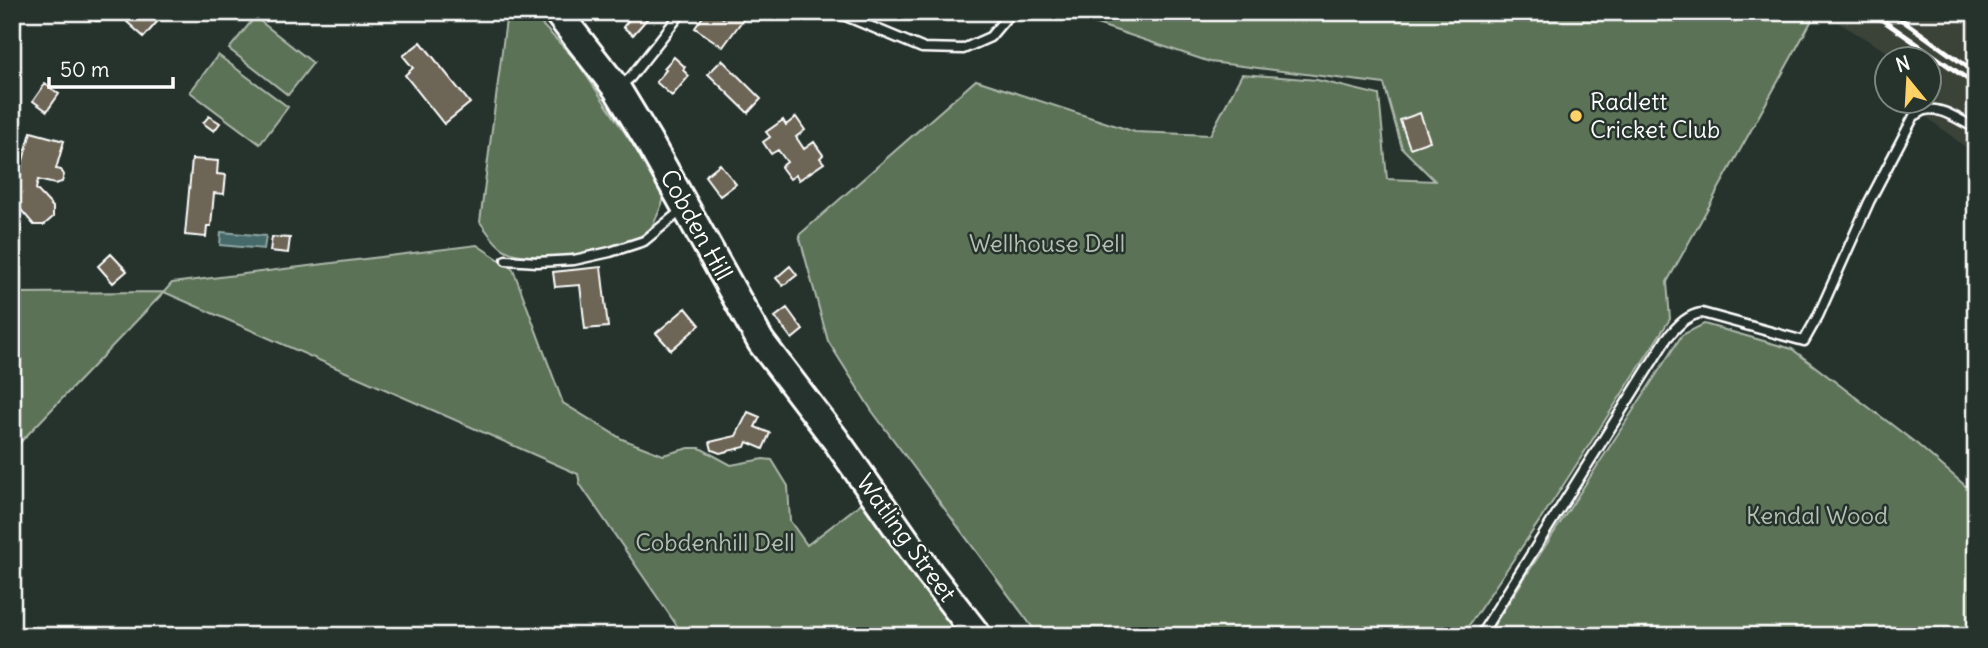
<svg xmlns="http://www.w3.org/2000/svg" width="1988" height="648" font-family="Delius,sans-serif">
  <rect width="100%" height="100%" fill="#26332d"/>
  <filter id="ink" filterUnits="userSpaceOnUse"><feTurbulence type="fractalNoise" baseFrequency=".0143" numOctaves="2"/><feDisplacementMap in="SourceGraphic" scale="14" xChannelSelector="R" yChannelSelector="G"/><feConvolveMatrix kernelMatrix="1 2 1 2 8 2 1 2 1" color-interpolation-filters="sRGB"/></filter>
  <g filter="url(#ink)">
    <path fill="#3b4239" d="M 1821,12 L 1968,12 L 1976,17 L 1976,148 L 1972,152 L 1907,102 L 1928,102 L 1928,60 L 1899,59 Z"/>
    <path fill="#5b7257" stroke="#adb8ab" stroke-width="2" d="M 507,12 L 530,12 L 576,60 L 666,194 C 661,205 657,220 650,229 C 631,252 531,265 505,250 C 494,244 487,231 480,222 Z
      M 1061,12 L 1800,12 L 1812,20 L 1667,282 L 1670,319 L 1555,498 L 1463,634 L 1460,636 L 1039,636 L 872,411 L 828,341 L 799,235 L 976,80 L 1135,132 L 1210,135 L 1242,74 L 1317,80 L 1379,95 L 1387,179 L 1435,181 L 1402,148 L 1384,84 L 1210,62 Z
      M 255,17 L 313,63 L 288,95 L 229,49 Z
      M 218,55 L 288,107 L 260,144 L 190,92 Z
      M 477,245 L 513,269 L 563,403 L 622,439 L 663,455 L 689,448 L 700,448 L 731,465 L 763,459 L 772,460 L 788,486 L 790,521 L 807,545 L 863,502 L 964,636 L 684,636 L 580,484 L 578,474 L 164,292 L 12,451 L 12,293 L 164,292 L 172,283 Z
      M 1704,324 L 1792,349 L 1917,444 L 1976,495 L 1976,636 L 1487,636 L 1682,335 Z"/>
    <path fill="#456a69" stroke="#8fa6a5" stroke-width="2" d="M 221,232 L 266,236 L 264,249 L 220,245 Z"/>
    <path fill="#6d6555" stroke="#fff" stroke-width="2" d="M 95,12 L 123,12 L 124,18 L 96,21 Z
      M 125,12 L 152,12 L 149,15 L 157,22 L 144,37 L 127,22 Z
      M 620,12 L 653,12 L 633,35 L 623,27 L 628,21 L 619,14 Z
      M 706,12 L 715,12 L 723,18 L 727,12 L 736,12 L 744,18 L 723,47 L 695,28 Z
      M 421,42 L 470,103 L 444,124 L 405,75 L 413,68 L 403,56 Z
      M 674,57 L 685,67 L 683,70 L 689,76 L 672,96 L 656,82 L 666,70 L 664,68 Z
      M 722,60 L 761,99 L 748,113 L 708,74 Z
      M 45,84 L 59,94 L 47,111 L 33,101 Z
      M 1420,113 L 1430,141 L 1410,148 L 1400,120 Z
      M 209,116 L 220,123 L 214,131 L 203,123 Z
      M 796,117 L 805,130 L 796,137 L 804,149 L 814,142 L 823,155 L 820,158 L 824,163 L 799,180 L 796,175 L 790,179 L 781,167 L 787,162 L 778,150 L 771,154 L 763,142 L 770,137 L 766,132 L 783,120 L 786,125 Z
      M 31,132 L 64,141 L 56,169 L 61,170 L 64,175 L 62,182 L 55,184 L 38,180 L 36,189 L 53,207 L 53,217 L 44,225 L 34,225 L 17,205 L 12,206 L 12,182 L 19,175 Z
      M 192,159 L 218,161 L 217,174 L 226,175 L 224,194 L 214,193 L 211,226 L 207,226 L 206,237 L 185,235 Z
      M 720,164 L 736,184 L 720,196 L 705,176 Z
      M 272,237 L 290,238 L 288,253 L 270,251 Z
      M 111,254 L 127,271 L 113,283 L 98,266 Z
      M 790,266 L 797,275 L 783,286 L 776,278 Z
      M 601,267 L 608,327 L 585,329 L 580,285 L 555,287 L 553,272 Z
      M 686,308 L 700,325 L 671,350 L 656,333 Z
      M 787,308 L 803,330 L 792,339 L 775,317 Z
      M 748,412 L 760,417 L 755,427 L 770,433 L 763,449 L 747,442 L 745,447 L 720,453 L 712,450 L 710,442 L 736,436 Z"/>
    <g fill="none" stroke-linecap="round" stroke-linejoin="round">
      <defs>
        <path id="service" d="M 836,12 L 922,48 L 963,49 L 990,37 L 1011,12
          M 619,87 L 630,78 L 682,12
          M 506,260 L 537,262 L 574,260 L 610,252 L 644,241 L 682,210
          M 1480,636 L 1667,338 C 1677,327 1686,315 1702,313 L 1804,341 L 1818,316 L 1869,202 L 1914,116 C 1916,115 1923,111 1925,110 C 1941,106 1962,122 1976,128"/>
        <path id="primary" d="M 557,12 L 617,89 L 649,142 L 761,342 L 835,439 L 929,573 L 978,636"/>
      </defs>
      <use href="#service" stroke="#fff" stroke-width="13"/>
      <use href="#primary" stroke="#fff" stroke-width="32"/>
      <use href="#service" stroke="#26332d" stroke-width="8"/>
      <use href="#primary" stroke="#26332d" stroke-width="26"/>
      <path stroke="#fff" stroke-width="5" d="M 1871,12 L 1976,85
        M 1891,12 L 1976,73"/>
    </g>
  </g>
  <circle fill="#ffd166" stroke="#26332d" stroke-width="2.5" cx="1576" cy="116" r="7"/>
  <g text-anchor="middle" stroke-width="5" stroke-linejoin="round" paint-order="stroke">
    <g font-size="24" fill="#fff" stroke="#26332d" text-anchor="start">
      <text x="1590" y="110">Radlett<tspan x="1590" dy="28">Cricket Club</tspan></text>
    </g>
    <g font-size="24" fill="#fff" stroke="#26332d">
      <text transform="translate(696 225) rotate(61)" y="8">Cobden Hill</text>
      <text transform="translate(906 538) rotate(54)" y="8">Watling Street</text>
    </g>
    <g font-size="24" fill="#b5c0b3" stroke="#26332d">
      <text x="1047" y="252">Wellhouse Dell</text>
      <text x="1817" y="524">Kendal Wood</text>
      <text x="715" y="551">Cobdenhill Dell</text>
    </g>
  </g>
  <rect width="1988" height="648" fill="none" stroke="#26332d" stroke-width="42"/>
  <rect x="21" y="21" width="1946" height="606" fill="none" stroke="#fff" stroke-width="2.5" filter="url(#ink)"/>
  <g transform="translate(1908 80) rotate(342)"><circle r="33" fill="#26332d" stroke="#7d8581" stroke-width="2"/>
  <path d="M0-5L12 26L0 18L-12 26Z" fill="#ffd166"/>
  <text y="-10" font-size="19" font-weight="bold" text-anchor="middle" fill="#ffffff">N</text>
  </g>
  <path d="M49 77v10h124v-10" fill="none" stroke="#ffffff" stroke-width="3.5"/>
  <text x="60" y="77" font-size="21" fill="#ffffff" stroke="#26332d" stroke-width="5" paint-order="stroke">50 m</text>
</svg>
